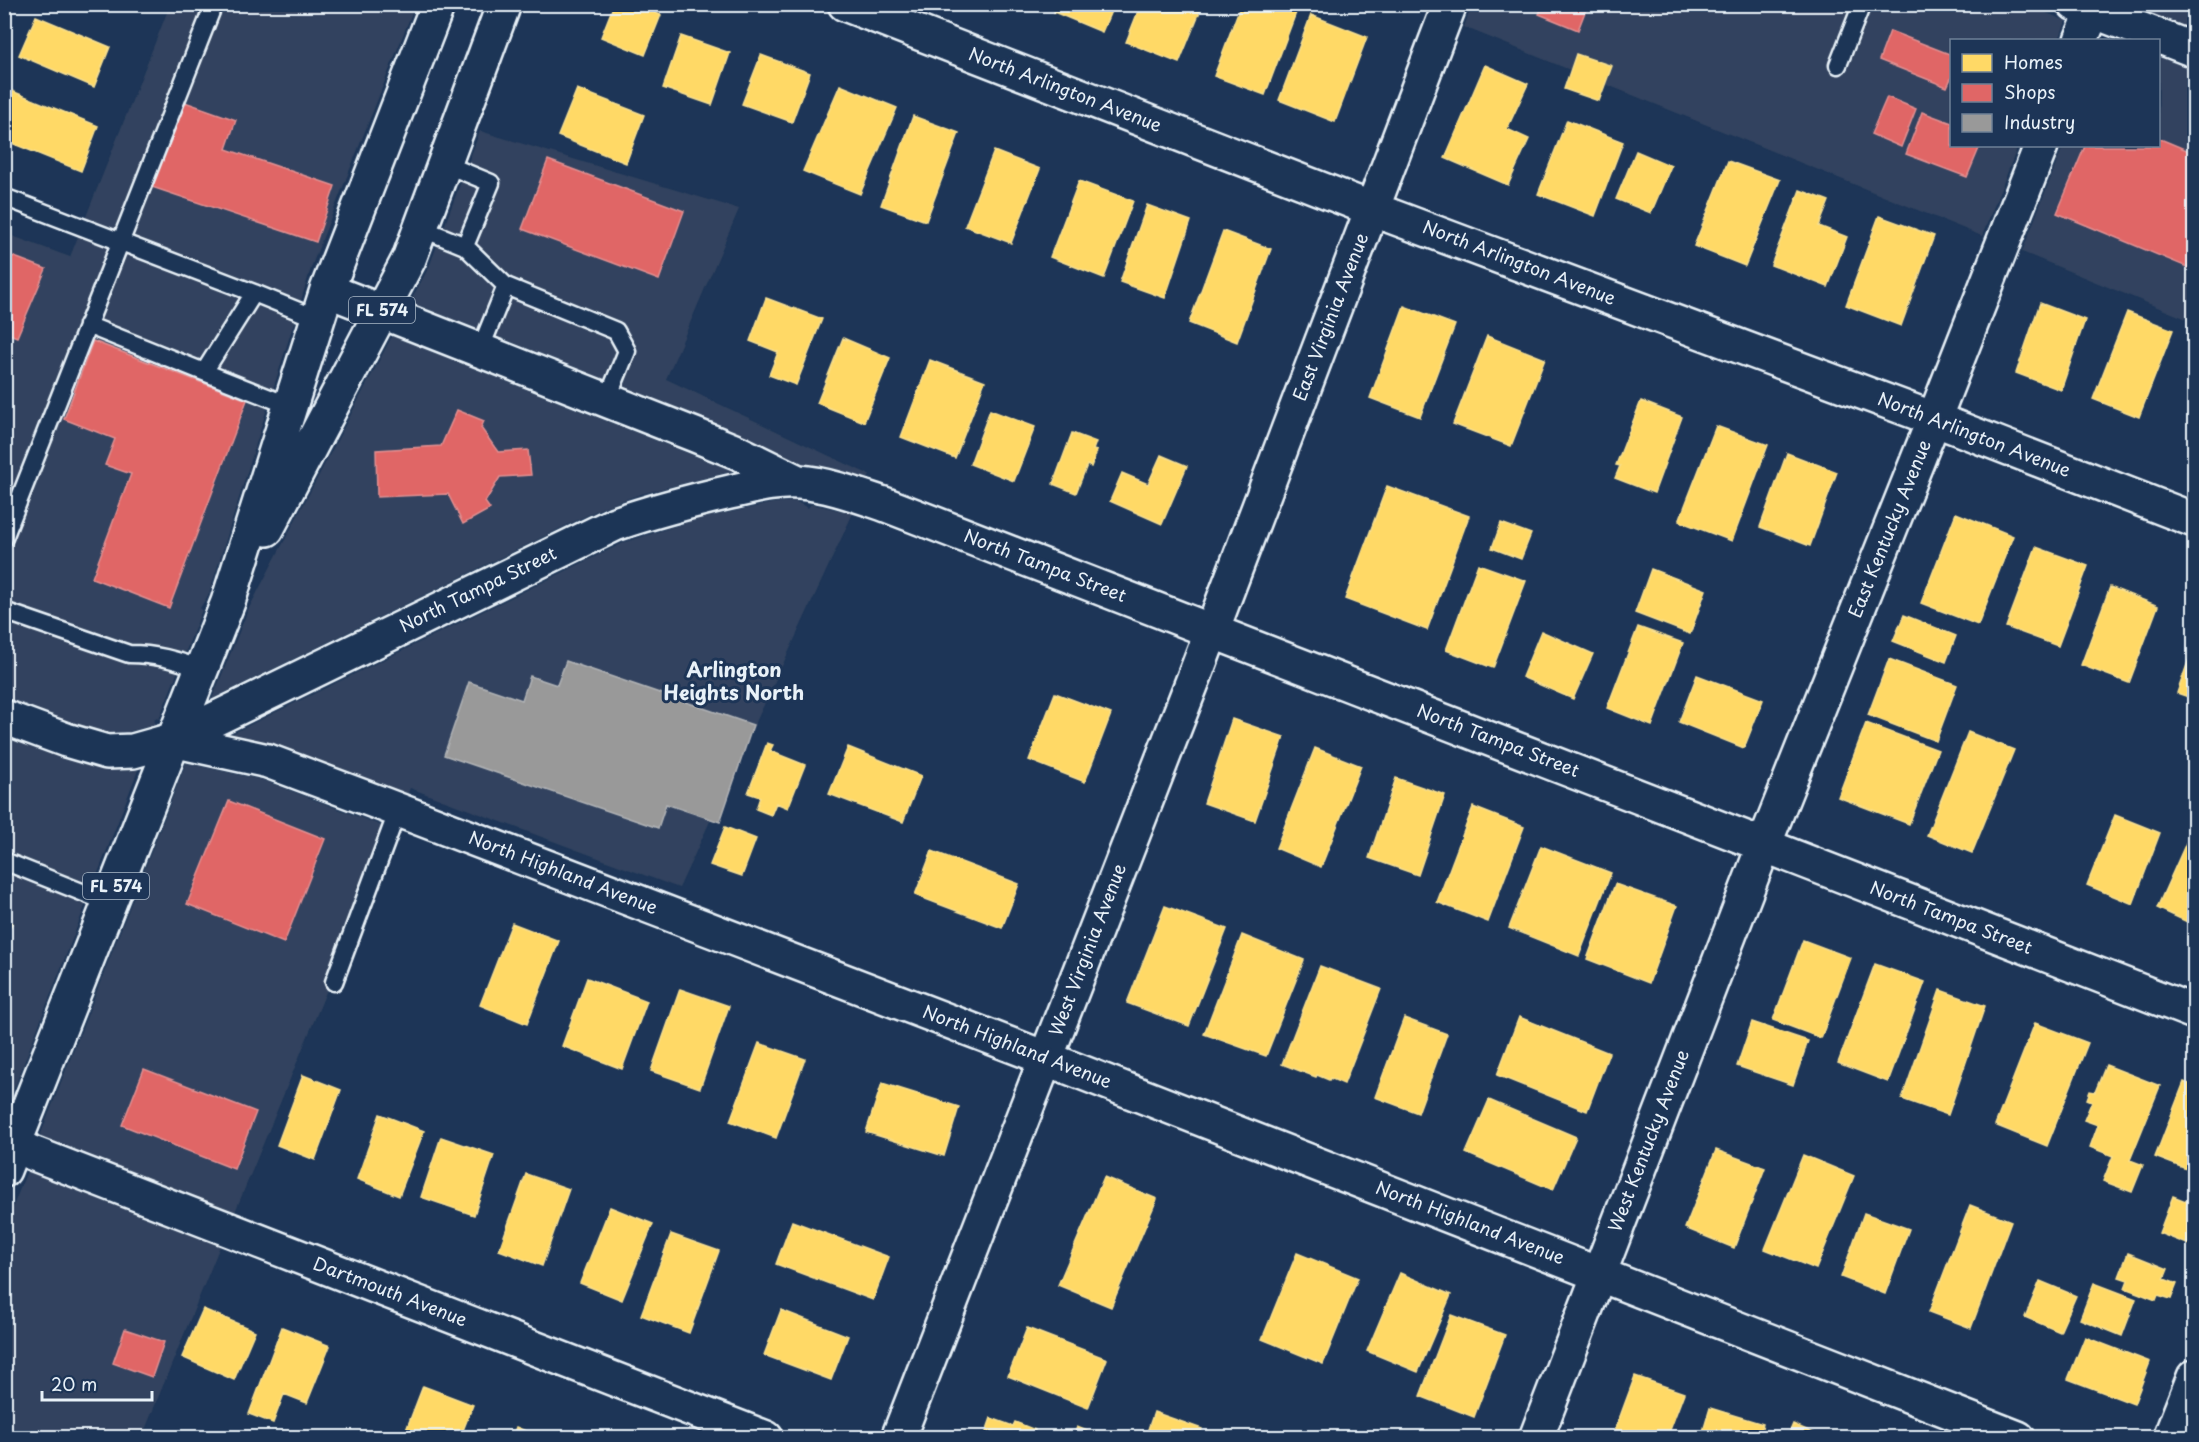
<svg xmlns="http://www.w3.org/2000/svg" width="2199" height="1442" font-family="'Playpen Sans',sans-serif">
  <rect width="100%" height="100%" fill="#1d3557"/>
  <filter id="ink" filterUnits="userSpaceOnUse"><feTurbulence type="fractalNoise" baseFrequency=".0167" numOctaves="2"/><feDisplacementMap in="SourceGraphic" scale="12" xChannelSelector="R" yChannelSelector="G"/><feConvolveMatrix kernelMatrix="1 2 1 2 8 2 1 2 1" color-interpolation-filters="sRGB"/></filter>
  <g filter="url(#ink)">
    <path fill="#32435e" d="M 1472,4 L 2025,4 L 2066,21 L 2059,40 L 1952,40 L 1952,146 L 2018,146 L 1982,236 L 1464,27 Z
      M 170,5 L 415,5 L 312,265 L 209,594 L 200,608 L 202,610 L 159,719 L 155,718 L 154,725 L 128,732 L 107,733 L 72,723 L 5,697 L 4,233 L 70,257 Z
      M 2127,5 L 2194,5 L 2194,30 Z
      M 2159,57 L 2194,70 L 2194,322 L 2022,252 L 2063,146 L 2158,146 Z
      M 480,131 L 739,209 L 666,379 L 870,475 L 868,479 L 804,464 L 721,425 L 410,302 L 429,267 Z
      M 392,336 L 733,471 L 641,494 L 604,507 L 212,699 L 248,610 Z
      M 795,501 L 808,508 L 811,504 L 853,513 L 679,888 L 410,788 L 407,795 L 274,744 L 231,734 L 625,542 L 698,519 L 773,503 Z
      M 5,737 L 60,758 L 102,769 L 138,770 L 5,1112 Z
      M 186,763 L 263,780 L 393,830 L 235,1212 L 40,1136 Z
      M 27,1171 L 220,1246 L 142,1437 L 5,1437 L 4,1229 Z"/>
    <path fill="#ffd966" stroke="#f8e092" stroke-width="1.5" d="M 614,4 L 633,4 L 661,15 L 645,55 L 601,37 Z
      M 1057,4 L 1114,4 L 1102,32 L 1054,12 Z
      M 1141,4 L 1203,4 L 1179,63 L 1126,42 Z
      M 1241,4 L 1282,4 L 1297,10 L 1265,95 L 1214,76 Z
      M 1311,15 L 1367,37 L 1335,122 L 1279,100 Z
      M 36,16 L 110,47 L 94,87 L 19,55 Z
      M 681,36 L 730,53 L 712,105 L 663,88 Z
      M 1576,54 L 1612,66 L 1599,101 L 1564,89 Z
      M 761,55 L 810,73 L 792,122 L 742,104 Z
      M 1485,65 L 1528,84 L 1507,129 L 1529,139 L 1508,185 L 1445,158 Z
      M 840,85 L 897,108 L 860,194 L 803,171 Z
      M 7,89 L 98,126 L 81,171 L 4,140 L 4,95 Z
      M 577,89 L 644,115 L 626,163 L 558,136 Z
      M 913,116 L 959,133 L 926,221 L 881,205 Z
      M 1567,120 L 1623,142 L 1595,216 L 1538,194 Z
      M 994,151 L 1040,169 L 1011,243 L 965,226 Z
      M 1636,151 L 1671,166 L 1651,213 L 1616,199 Z
      M 1728,161 L 1780,180 L 1745,266 L 1694,246 Z
      M 1079,181 L 1133,201 L 1104,278 L 1050,257 Z
      M 1800,190 L 1829,201 L 1819,226 L 1847,237 L 1828,287 L 1771,265 Z
      M 1147,205 L 1191,221 L 1165,298 L 1120,282 Z
      M 1879,216 L 1934,236 L 1901,326 L 1846,305 Z
      M 1223,231 L 1271,249 L 1237,342 L 1189,323 Z
      M 766,298 L 822,319 L 796,385 L 769,375 L 778,352 L 750,341 Z
      M 2040,303 L 2085,320 L 2061,390 L 2016,373 Z
      M 1404,306 L 1455,325 L 1420,417 L 1370,398 Z
      M 2127,312 L 2173,330 L 2139,417 L 2093,399 Z
      M 1487,336 L 1545,359 L 1511,446 L 1453,424 Z
      M 843,338 L 890,358 L 864,422 L 817,403 Z
      M 930,360 L 985,381 L 955,458 L 901,437 Z
      M 1641,401 L 1682,417 L 1654,493 L 1615,478 L 1620,466 L 1616,465 Z
      M 2194,404 L 2194,418 L 2189,416 Z
      M 990,410 L 1035,427 L 1014,481 L 970,464 Z
      M 1716,426 L 1768,445 L 1732,541 L 1679,521 Z
      M 1072,433 L 1096,442 L 1093,450 L 1097,451 L 1091,467 L 1087,465 L 1076,493 L 1053,484 Z
      M 1787,453 L 1837,472 L 1810,546 L 1760,527 Z
      M 1161,455 L 1187,466 L 1162,524 L 1110,501 L 1122,473 L 1148,484 Z
      M 1387,486 L 1469,516 L 1427,630 L 1345,599 Z
      M 1956,513 L 2013,536 L 1978,625 L 1921,603 Z
      M 1501,523 L 1531,534 L 1521,559 L 1492,548 Z
      M 2036,547 L 2088,566 L 2058,646 L 2006,627 Z
      M 1478,564 L 1526,581 L 1493,668 L 1446,650 Z
      M 1651,569 L 1706,590 L 1690,634 L 1635,613 Z
      M 2110,587 L 2158,606 L 2129,683 L 2081,665 Z
      M 1904,615 L 1956,636 L 1946,662 L 1893,641 Z
      M 1638,627 L 1683,643 L 1652,726 L 1607,708 Z
      M 1541,631 L 1593,654 L 1573,699 L 1522,677 Z
      M 2194,645 L 2194,699 L 2177,693 Z
      M 1889,659 L 1957,685 L 1936,741 L 1868,715 Z
      M 1697,675 L 1763,700 L 1744,748 L 1679,722 Z
      M 1055,693 L 1111,714 L 1085,782 L 1029,760 Z
      M 1232,719 L 1284,737 L 1255,821 L 1204,803 Z
      M 1866,723 L 1938,750 L 1909,824 L 1838,797 Z
      M 1968,732 L 2014,750 L 1972,853 L 1927,835 Z
      M 767,743 L 773,745 L 770,751 L 805,765 L 788,808 L 776,803 L 771,815 L 756,809 L 760,797 L 748,793 Z
      M 848,747 L 921,776 L 903,822 L 829,794 Z
      M 1315,748 L 1361,766 L 1321,867 L 1276,848 Z
      M 1396,778 L 1445,795 L 1418,875 L 1369,858 Z
      M 1473,807 L 1524,827 L 1488,922 L 1437,902 Z
      M 2115,815 L 2160,833 L 2133,904 L 2087,885 Z
      M 2194,825 L 2194,925 L 2157,908 Z
      M 725,827 L 756,839 L 742,876 L 710,865 Z
      M 1541,846 L 1611,873 L 1579,956 L 1509,928 Z
      M 932,851 L 1019,884 L 1002,928 L 915,895 Z
      M 1615,884 L 1677,906 L 1649,983 L 1587,959 Z
      M 1165,906 L 1227,929 L 1189,1026 L 1127,1003 Z
      M 4,920 L 12,923 L 4,941 Z
      M 512,923 L 559,941 L 527,1024 L 480,1005 Z
      M 1242,935 L 1304,960 L 1266,1056 L 1204,1034 Z
      M 1803,940 L 1851,958 L 1821,1038 L 1773,1020 Z
      M 1875,964 L 1925,982 L 1888,1082 L 1838,1063 Z
      M 1320,966 L 1381,989 L 1344,1084 L 1330,1078 L 1329,1080 L 1317,1075 L 1316,1077 L 1282,1064 Z
      M 587,978 L 647,1001 L 622,1069 L 562,1046 Z
      M 680,989 L 729,1006 L 700,1088 L 651,1071 Z
      M 1940,990 L 1985,1006 L 1948,1115 L 1902,1099 Z
      M 1519,1017 L 1609,1053 L 1587,1111 L 1497,1075 Z
      M 1404,1018 L 1447,1034 L 1418,1113 L 1375,1097 Z
      M 1752,1022 L 1808,1041 L 1793,1085 L 1737,1066 Z
      M 2035,1023 L 2088,1043 L 2047,1146 L 1995,1125 Z
      M 759,1043 L 805,1059 L 776,1138 L 730,1121 Z
      M 2106,1065 L 2160,1086 L 2130,1160 L 2143,1165 L 2132,1192 L 2103,1181 L 2113,1156 L 2090,1147 L 2098,1125 L 2084,1120 L 2092,1101 L 2087,1099 L 2090,1091 L 2095,1092 Z
      M 303,1075 L 341,1090 L 315,1160 L 277,1145 Z
      M 2184,1082 L 2194,1086 L 2194,1172 L 2155,1157 Z
      M 882,1083 L 959,1107 L 944,1156 L 866,1132 Z
      M 1489,1100 L 1576,1137 L 1553,1190 L 1466,1153 Z
      M 380,1114 L 424,1131 L 399,1196 L 357,1179 Z
      M 441,1137 L 494,1155 L 474,1215 L 421,1197 Z
      M 1716,1150 L 1765,1168 L 1734,1248 L 1685,1228 Z
      M 1803,1155 L 1854,1176 L 1816,1269 L 1765,1249 Z
      M 526,1174 L 569,1189 L 542,1266 L 499,1250 Z
      M 1104,1177 L 1157,1199 L 1111,1307 L 1058,1285 Z
      M 2173,1196 L 2188,1202 L 2186,1208 L 2194,1211 L 2194,1232 L 2190,1245 L 2159,1233 Z
      M 1970,1205 L 2011,1221 L 1971,1328 L 1929,1312 Z
      M 610,1207 L 653,1224 L 622,1300 L 580,1283 Z
      M 1864,1213 L 1909,1229 L 1885,1294 L 1841,1277 Z
      M 792,1221 L 889,1257 L 873,1300 L 776,1264 Z
      M 671,1234 L 719,1251 L 689,1333 L 641,1315 Z
      M 1297,1253 L 1358,1278 L 1323,1364 L 1262,1339 Z
      M 2128,1253 L 2168,1269 L 2164,1279 L 2177,1284 L 2171,1299 L 2158,1295 L 2156,1300 L 2125,1288 L 2128,1280 L 2119,1277 Z
      M 1400,1273 L 1451,1295 L 1418,1372 L 1367,1351 Z
      M 2040,1281 L 2076,1296 L 2060,1332 L 2025,1317 Z
      M 2094,1283 L 2136,1299 L 2122,1336 L 2080,1319 Z
      M 203,1309 L 255,1331 L 234,1380 L 182,1357 Z
      M 781,1310 L 848,1336 L 831,1380 L 764,1355 Z
      M 1451,1315 L 1505,1335 L 1474,1417 L 1420,1396 Z
      M 282,1327 L 330,1346 L 307,1403 L 284,1394 L 273,1423 L 249,1414 Z
      M 1027,1328 L 1107,1359 L 1088,1408 L 1008,1376 Z
      M 2085,1337 L 2150,1362 L 2134,1404 L 2068,1379 Z
      M 1635,1376 L 1684,1393 L 1667,1438 L 1612,1438 Z
      M 423,1386 L 473,1405 L 460,1438 L 403,1438 Z
      M 1710,1408 L 1763,1424 L 1759,1438 L 1701,1438 Z
      M 1154,1412 L 1202,1429 L 1199,1438 L 1145,1438 Z
      M 991,1418 L 1013,1426 L 1015,1422 L 1035,1430 L 1034,1438 L 984,1438 Z
      M 1793,1424 L 1820,1436 L 1820,1438 L 1787,1438 Z
      M 516,1427 L 542,1438 L 512,1438 Z
      M 1077,1427 L 1104,1438 L 1073,1438 Z"/>
    <path fill="#e06666" stroke="#e29092" stroke-width="1.5" d="M 1543,4 L 1588,4 L 1578,30 L 1539,14 Z
      M 1890,31 L 1952,55 L 1952,76 L 1947,87 L 1879,60 Z
      M 1887,97 L 1916,109 L 1901,147 L 1871,134 Z
      M 182,101 L 236,120 L 226,149 L 335,186 L 316,242 L 152,187 Z
      M 1922,112 L 1952,123 L 1952,146 L 1980,146 L 1967,177 L 1906,154 Z
      M 2158,138 L 2194,153 L 2194,270 L 2057,213 L 2085,146 L 2158,146 Z
      M 548,160 L 684,211 L 659,280 L 522,229 Z
      M 4,253 L 46,269 L 17,337 L 4,332 Z
      M 93,341 L 247,400 L 169,608 L 92,578 L 131,474 L 105,465 L 115,439 L 64,419 Z
      M 457,410 L 484,421 L 481,428 L 498,452 L 528,450 L 531,475 L 500,477 L 485,502 L 490,509 L 463,524 L 448,494 L 377,497 L 376,450 L 441,446 Z
      M 229,801 L 325,839 L 284,943 L 187,904 Z
      M 144,1069 L 256,1112 L 234,1169 L 122,1125 Z
      M 125,1329 L 164,1342 L 152,1377 L 113,1363 Z"/>
    <path fill="#999" stroke="#b1b3b6" stroke-width="1.5" d="M 566,661 L 753,725 L 720,822 L 666,804 L 658,828 L 444,755 L 469,682 L 522,700 L 530,676 L 557,685 Z"/>
    <g fill="none" stroke-linecap="round" stroke-linejoin="round">
      <defs>
        <path id="lane" d="M 1838,65 L 1862,4
          M 445,164 L 491,183 L 465,246
          M 4,197 L 254,293
          M 421,228 L 465,246 L 506,286
          M 87,325 L 204,372 L 254,293 L 318,319
          M 480,350 L 506,286 L 616,331 L 627,351 L 607,400
          M 204,372 L 290,406
          M 4,538 L 214,4
          M 4,611 L 129,654 C 156,654 176,660 201,669
          M 4,861 L 109,903
          M 334,982 L 398,810"/>
        <path id="street" d="M 845,4 L 1372,209 L 1934,419 L 2194,520
          M 2081,40 L 2093,11
          M 172,740 L 268,761 L 385,805 L 1045,1058 L 2018,1438
          M 14,1146 L 766,1438
          M 898,1438 L 1197,670 L 1450,4
          M 1536,1438 L 1764,845 L 1934,419 L 2041,146
          M 2170,1438 L 2194,1377"/>
        <path id="primary" d="M 2075,4 L 2194,50
          M 327,290 L 695,435 L 739,453 L 798,482
          M 267,529 L 409,259 L 504,4
          M 4,717 L 66,740 L 107,752 L 133,751 L 172,740 L 615,524 C 653,511 691,501 730,492 C 752,487 777,480 799,482 C 827,484 857,495 884,504 L 2194,1012
          M 4,1170 L 228,602 L 327,290 L 438,4"/>
      </defs>
      <use href="#lane" stroke="#e8f1f8" stroke-width="21"/>
      <use href="#street" stroke="#e8f1f8" stroke-width="38"/>
      <use href="#primary" stroke="#e8f1f8" stroke-width="38"/>
      <use href="#lane" stroke="#1d3557" stroke-width="16"/>
      <use href="#street" stroke="#1d3557" stroke-width="33"/>
      <use href="#primary" stroke="#1d3557" stroke-width="33"/>
    </g>
  </g>
  <g text-anchor="middle" stroke-width="6" stroke-linejoin="round" paint-order="stroke">
    <g fill="#1d3557" stroke="#abb9c8" stroke-width="1.5">
      <rect x="349" y="297" width="66" height="26" rx="4.5"/>
      <rect x="83" y="873" width="66" height="26" rx="4.5"/>
    </g>
    <g font-size="16" font-weight="bold" fill="#e8f1f8">
      <text x="382" y="316">FL 574</text>
      <text x="116" y="892">FL 574</text>
    </g>
    <g font-size="18" fill="#e8f1f8" stroke="#1d3557">
      <text transform="translate(1065 90) rotate(21)" y="6">North Arlington Avenue</text>
      <text transform="translate(1519 263) rotate(21)" y="6">North Arlington Avenue</text>
      <text transform="translate(1331 317) rotate(-69)" y="6">East Virginia Avenue</text>
      <text transform="translate(1974 435) rotate(21)" y="6">North Arlington Avenue</text>
      <text transform="translate(1890 529) rotate(-68)" y="6">East Kentucky Avenue</text>
      <text transform="translate(1045 566) rotate(21)" y="6">North Tampa Street</text>
      <text transform="translate(478 590) rotate(-26)" y="6">North Tampa Street</text>
      <text transform="translate(1498 741) rotate(21)" y="6">North Tampa Street</text>
      <text transform="translate(563 873) rotate(21)" y="6">North Highland Avenue</text>
      <text transform="translate(1951 918) rotate(21)" y="6">North Tampa Street</text>
      <text transform="translate(1088 950) rotate(-69)" y="6">West Virginia Avenue</text>
      <text transform="translate(1017 1047) rotate(21)" y="6">North Highland Avenue</text>
      <text transform="translate(1649 1141) rotate(-69)" y="6">West Kentucky Avenue</text>
      <text transform="translate(1470 1223) rotate(21)" y="6">North Highland Avenue</text>
      <text transform="translate(390 1292) rotate(21)" y="6">Dartmouth Avenue</text>
    </g>
    <g font-size="20" font-weight="bold" fill="#e8f1f8" stroke="#1d3557">
      <text x="734" y="677">Arlington<tspan x="734" dy="23">Heights North</tspan></text>
    </g>
  </g>
  <rect width="2199" height="1442" fill="none" stroke="#1d3557" stroke-width="24"/>
  <rect x="12" y="12" width="2175" height="1418" fill="none" stroke="#e8f1f8" stroke-width="2" filter="url(#ink)"/>
  <rect x="1950" y="39" width="210" height="108" fill="#1d3557" stroke="#6e8097" stroke-width="1.5"/>
  <rect x="1962" y="54" width="30" height="18" fill="#ffd966" stroke="#6e8097" stroke-width="1.5"/>
  <text x="2004" y="69" font-size="18" fill="#e8f1f8">Homes</text>
  <rect x="1962" y="84" width="30" height="18" fill="#e06666" stroke="#6e8097" stroke-width="1.5"/>
  <text x="2004" y="99" font-size="18" fill="#e8f1f8">Shops</text>
  <rect x="1962" y="114" width="30" height="18" fill="#999999" stroke="#6e8097" stroke-width="1.5"/>
  <text x="2004" y="129" font-size="18" fill="#e8f1f8">Industry</text>
  <path d="M42 1391v9h110v-9" fill="none" stroke="#e8f1f8" stroke-width="3"/>
  <text x="51" y="1391" font-size="18" fill="#e8f1f8" stroke="#1d3557" stroke-width="4.5" paint-order="stroke">20 m</text>
</svg>
